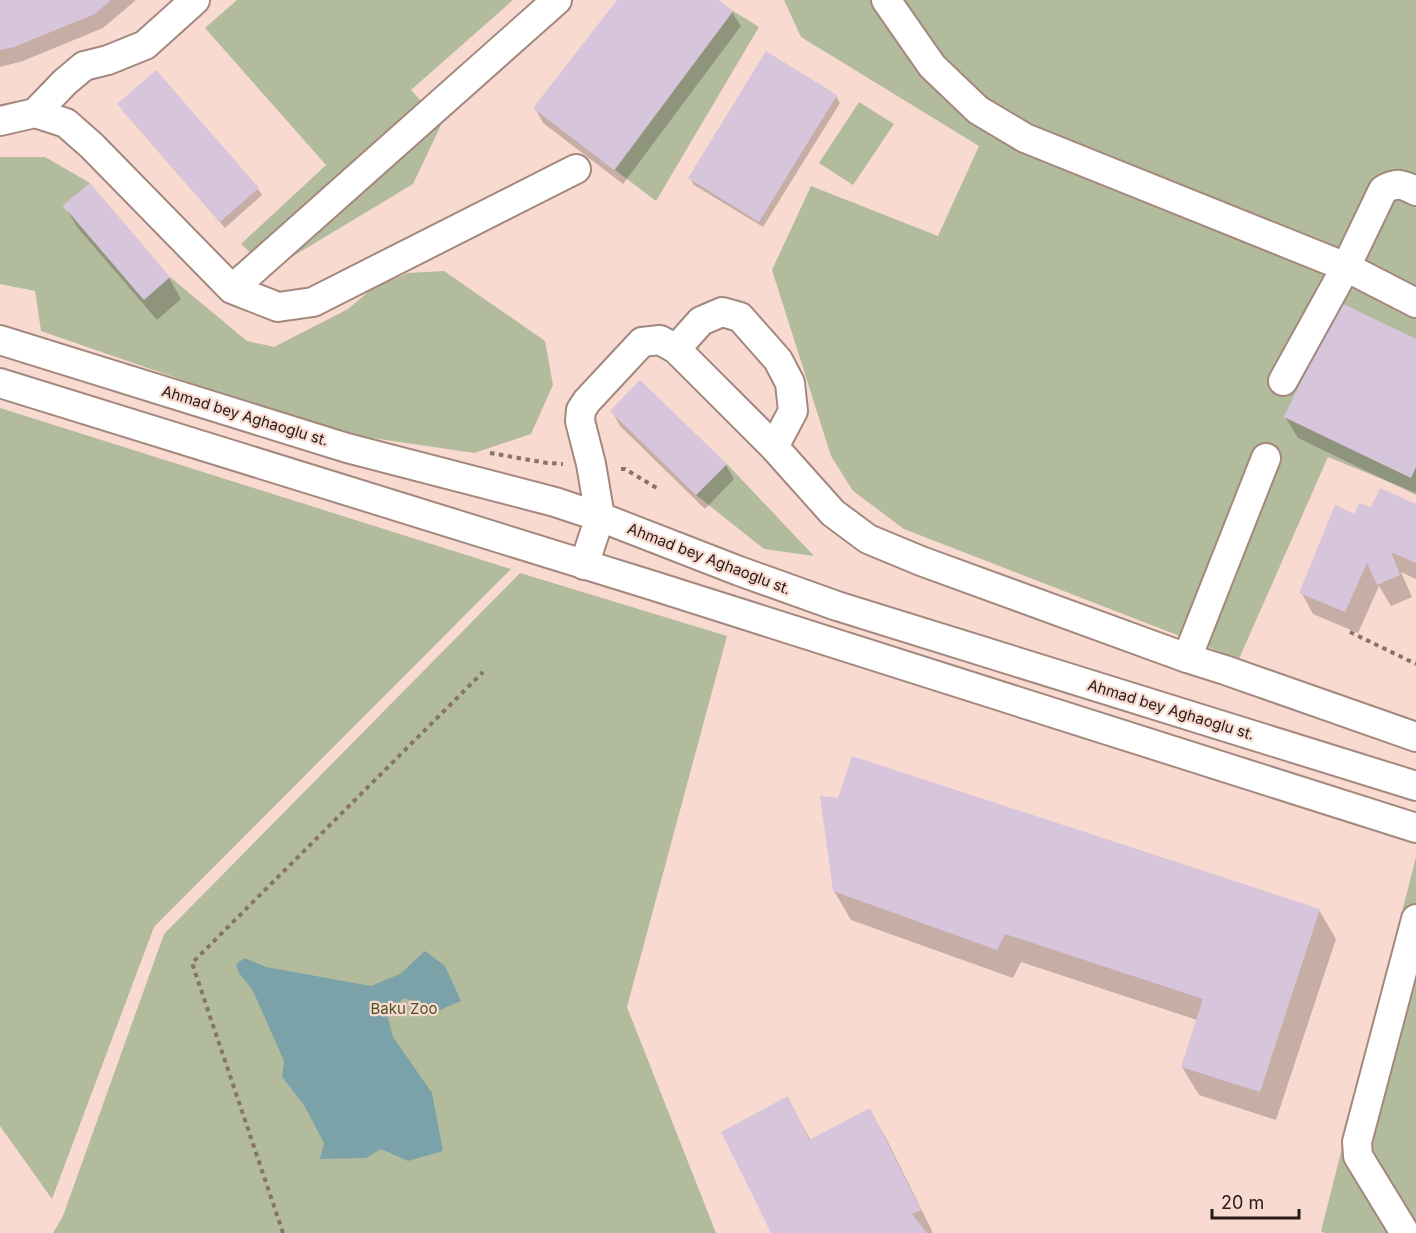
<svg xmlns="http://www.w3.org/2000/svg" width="1416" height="1233" font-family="Inter,sans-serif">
  <rect width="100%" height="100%" fill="#f8dad0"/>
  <path fill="#b3bb9d" d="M 237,0 L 513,0 L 411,90 L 442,123 L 413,184 L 270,270 L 241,244 L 326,165 L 205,28 Z
    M 784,0 L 1416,0 L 1416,493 L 1328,457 L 1239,659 L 904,529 L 853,491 L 831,456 L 772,270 L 811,186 L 938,236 L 979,146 L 801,37 Z
    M 733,11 L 759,27 L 656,201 L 615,170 Z
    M 859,102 L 894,124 L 853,185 L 819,163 Z
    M 0,157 L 45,157 L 90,183 L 63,206 L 143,299 L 170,277 L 247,341 L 274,347 L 348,309 L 373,288 L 408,273 L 444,271 L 545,341 L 553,385 L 531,434 L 474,453 L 332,432 L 41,331 L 35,291 L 0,284 Z
    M 0,408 L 511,569 L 154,927 L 52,1199 L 0,1126 Z
    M 727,464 L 814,556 L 764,549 L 696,495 Z
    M 520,573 L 727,636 L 627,1007 L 716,1233 L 53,1233 L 63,1216 L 164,934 Z
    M 1416,857 L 1416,1233 L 1324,1233 L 1321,1231 Z"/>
  <path fill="#7ca2a9" d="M 425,951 L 445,966 L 461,1001 L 438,1011 L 404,998 L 387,1014 L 393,1037 L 432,1093 L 443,1151 L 408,1161 L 381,1149 L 366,1158 L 320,1159 L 324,1143 L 304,1105 L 282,1077 L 284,1061 L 253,991 L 239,973 L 236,964 L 245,958 L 266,967 L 371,986 L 400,974 Z"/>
  <path fill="#0003" d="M 0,0 L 136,0 L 103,28 L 23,61 L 0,67 Z
    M 618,0 L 716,0 L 732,12 L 741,26 L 623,184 L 543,123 L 535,108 Z
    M 836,96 L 840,103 L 763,227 L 694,185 L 690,178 Z
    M 119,104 L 258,189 L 262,195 L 225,228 L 123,111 Z
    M 65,206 L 169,278 L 181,299 L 157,320 L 77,227 Z
    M 1416,340 L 1416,495 L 1298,438 L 1285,417 Z
    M 612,411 L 726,465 L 734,479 L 705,509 L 620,426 Z
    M 1416,505 L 1416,579 L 1401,572 L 1412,597 L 1391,606 L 1379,586 L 1358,633 L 1313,614 L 1301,592 L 1355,516 L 1371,509 Z
    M 834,891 L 1319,910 L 1336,939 L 1276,1120 L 1199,1095 L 1182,1067 L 1197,1020 L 1021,962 L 1013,978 L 851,920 Z
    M 787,1098 L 811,1141 L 869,1110 L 886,1138 L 933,1233 L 773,1233 Z"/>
  <path fill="#d7c5db" d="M 0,0 L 111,0 L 95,14 L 14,47 L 0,50 Z
    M 617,0 L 719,0 L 733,11 L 614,170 L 533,108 Z
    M 766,51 L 837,95 L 759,222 L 688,178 Z
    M 156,70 L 259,188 L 220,222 L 117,104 Z
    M 90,183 L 170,277 L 144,300 L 63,205 Z
    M 1339,302 L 1416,339 L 1416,467 L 1411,478 L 1284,417 Z
    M 640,380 L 727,464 L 696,495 L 610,411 Z
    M 1380,488 L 1416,504 L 1416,563 L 1391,552 L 1400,575 L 1377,585 L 1367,563 L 1345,612 L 1299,593 L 1335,505 L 1354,514 L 1359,503 L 1371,507 Z
    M 852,756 L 1320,909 L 1260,1092 L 1181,1067 L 1203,999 L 1005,934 L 997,950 L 833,891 L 820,796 L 838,798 Z
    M 788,1096 L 809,1140 L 870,1108 L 921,1210 L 912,1214 L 927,1233 L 771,1233 L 721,1132 Z"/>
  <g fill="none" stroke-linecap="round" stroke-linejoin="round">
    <defs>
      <path id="minor" d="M 886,0 L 932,66 L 978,110 L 1025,138 L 1346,267 L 1416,303
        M 35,113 L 65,82 L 84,66 L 108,60 L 145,45 L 195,0
        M 0,121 L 35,113 L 66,123 L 92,146 L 232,289 L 278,307 L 313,302 L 576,169
        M 232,289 L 557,0
        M 0,340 L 347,448 L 555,502 L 600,517 L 739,571 L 837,606 L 1416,786
        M 676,349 L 701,321 L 722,312 L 740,317 L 778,360 L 790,383 L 793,411 L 774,447
        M 1283,381 L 1346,267 L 1383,190 C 1397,182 1402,184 1416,191
        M 0,383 L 651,585 L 1416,828
        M 1266,458 L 1187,658 L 1225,670 L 1416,737
        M 584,565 L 600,517 L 591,464 L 580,421 L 581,410 L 587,401 L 642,342 L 660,340 L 676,349 L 774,447 L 833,513 L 868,539 L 921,561 L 1187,658
        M 1405,1233 L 1358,1156 L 1357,1142 L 1416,919"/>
    </defs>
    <use href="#minor" stroke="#a3887e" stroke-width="32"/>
    <path stroke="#86736c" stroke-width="4" stroke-dasharray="4.5 4.5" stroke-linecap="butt" d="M 490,453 L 547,463 L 563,464
      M 621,469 L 625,469 L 660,490
      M 1350,632 L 1416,664
      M 283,1233 L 192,963 L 483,672"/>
    <use href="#minor" stroke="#fff" stroke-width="28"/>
  </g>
  <g text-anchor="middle" stroke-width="4.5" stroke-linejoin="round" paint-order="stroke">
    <g font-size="15" fill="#261b18" stroke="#f8dad0">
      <text transform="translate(245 416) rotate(17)" y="5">Ahmad bey Aghaoglu st.</text>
      <text transform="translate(709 559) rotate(21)" y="5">Ahmad bey Aghaoglu st.</text>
      <text transform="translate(1171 710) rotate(17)" y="5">Ahmad bey Aghaoglu st.</text>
    </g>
    <g font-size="15" fill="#4b5524" stroke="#f8dad0">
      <text x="404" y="1014">Baku Zoo</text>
    </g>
  </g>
  <path d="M1212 1209v9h87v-9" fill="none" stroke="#261b18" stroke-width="3"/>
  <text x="1221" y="1209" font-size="18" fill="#261b18" stroke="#f8dad0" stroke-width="4.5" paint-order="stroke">20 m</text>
</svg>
